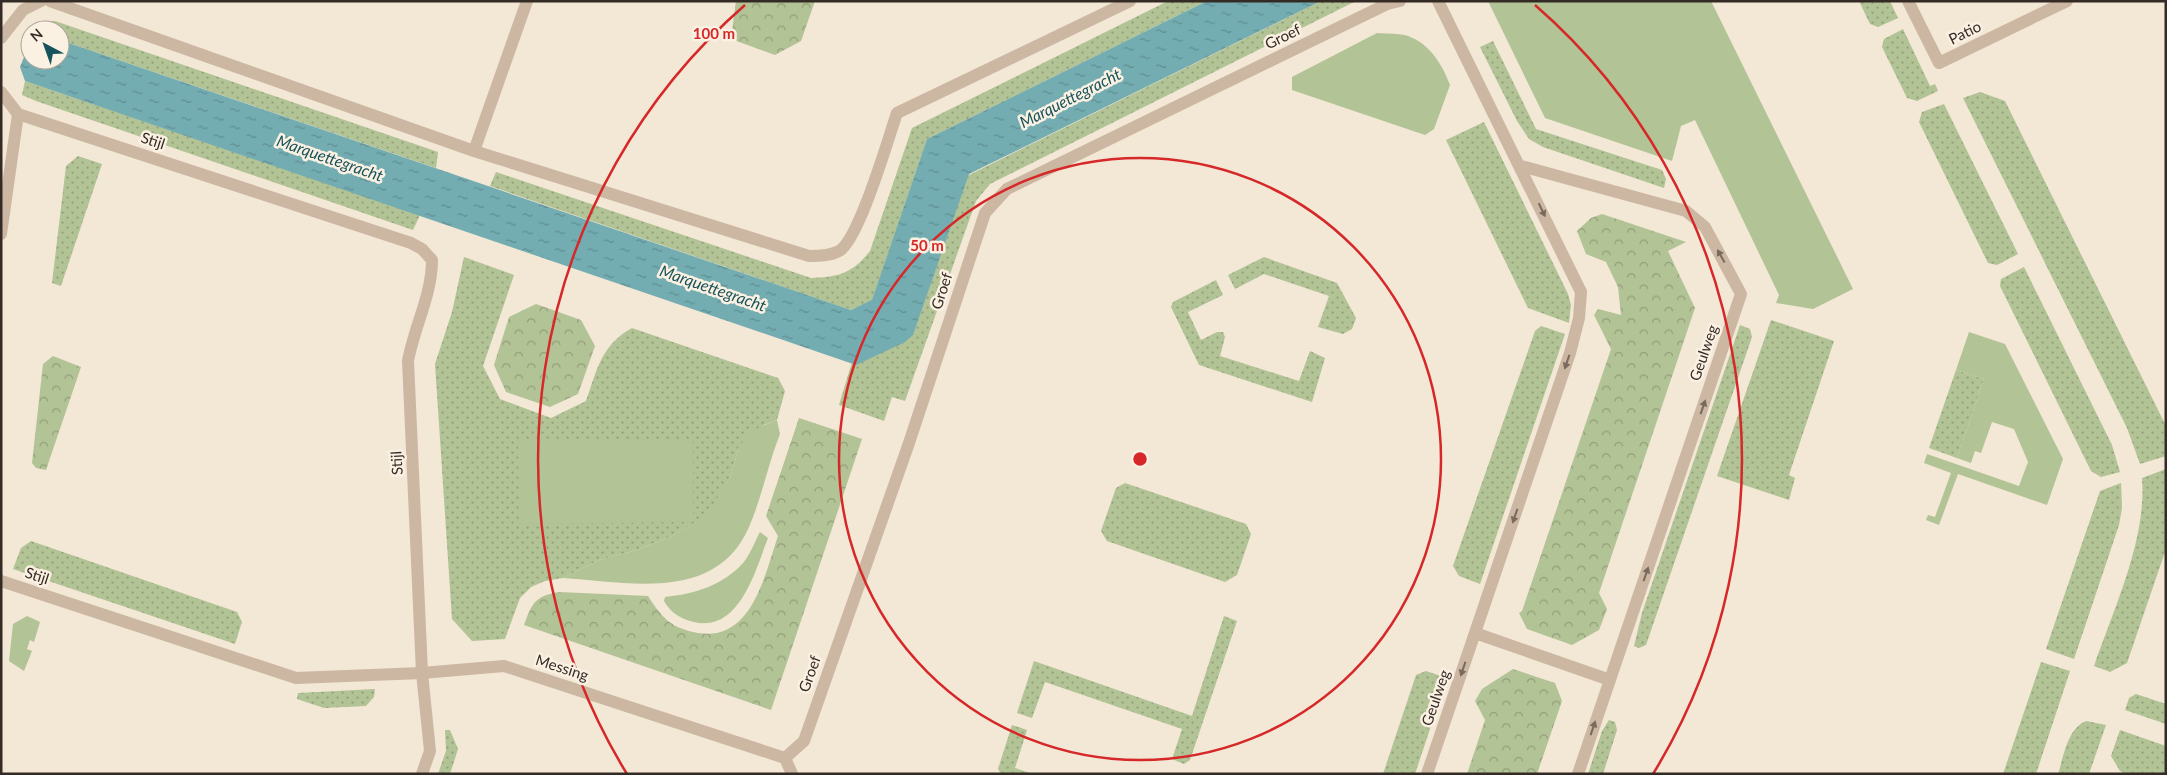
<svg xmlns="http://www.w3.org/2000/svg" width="2167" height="775" font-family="Lato,sans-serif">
  <defs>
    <pattern id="grass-dots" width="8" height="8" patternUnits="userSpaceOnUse" patternTransform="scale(1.25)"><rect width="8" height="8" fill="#b2c395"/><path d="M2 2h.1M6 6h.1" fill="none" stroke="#929f79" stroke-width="1.8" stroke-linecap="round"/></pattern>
    <pattern id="forest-crowns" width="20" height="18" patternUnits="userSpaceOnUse" patternTransform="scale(1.25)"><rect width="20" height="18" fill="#b2c395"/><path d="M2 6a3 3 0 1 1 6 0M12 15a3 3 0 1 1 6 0" fill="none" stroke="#929f79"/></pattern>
    <pattern id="water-ripples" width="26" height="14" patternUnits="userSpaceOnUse" patternTransform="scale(1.25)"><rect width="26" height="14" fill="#73adb2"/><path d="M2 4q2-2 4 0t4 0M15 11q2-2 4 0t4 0" fill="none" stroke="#5f8d91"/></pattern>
  </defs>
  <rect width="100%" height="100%" fill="#f3e7d6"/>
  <path fill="url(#grass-dots)" d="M 1168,1 L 1207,1 L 927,139 L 872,301 L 851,310 L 490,186 L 496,172 L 811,278 C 838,277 852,274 870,251 L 912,128 Z
    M 1321,1 L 1356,1 L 990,184 L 976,201 L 905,401 L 892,397 L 884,421 L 839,405 L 852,362 L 857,363 L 913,334 L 967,176 Z
    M 1859,1 L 1890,1 L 1898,18 L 1878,27 L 1870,24 Z
    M 55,21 L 438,152 L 436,168 L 60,40 L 60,30 L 43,30 L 46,22 Z
    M 1903,29 L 1930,86 L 1935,84 L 1938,91 L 1917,101 L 1907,98 L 1882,47 L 1884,39 Z
    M 1493,41 L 1536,129 L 1662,170 L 1666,179 L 1664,188 L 1543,147 L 1529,139 L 1517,121 L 1480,47 Z
    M 25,81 L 420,215 L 413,230 L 36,101 L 22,95 Z
    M 1980,92 L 2005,101 L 2166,426 L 2166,456 L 2140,464 L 2127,428 L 1963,98 Z
    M 1944,104 L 2018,254 L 1997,265 L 1988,263 L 1919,122 L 1922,112 Z
    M 1484,122 L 1568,294 L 1571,305 L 1569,323 L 1528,308 L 1446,140 Z
    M 78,156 L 102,164 L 61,286 L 52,283 L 66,166 Z
    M 464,257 L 514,275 L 483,366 L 500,399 L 551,418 L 586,401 C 597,370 601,345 632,328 L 778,378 L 785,391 L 777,420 L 764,425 L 739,447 L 730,478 L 707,516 L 672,536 L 637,550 L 599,560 L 563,578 L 545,581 L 531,587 L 520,598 L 505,639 L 472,641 L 452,619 L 435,364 L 452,312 Z
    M 1264,257 L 1337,283 L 1356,318 L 1352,329 L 1343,334 L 1318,327 L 1329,296 L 1264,274 L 1235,289 L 1228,275 Z
    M 2024,267 L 2112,445 L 2120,472 L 2101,477 L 2091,471 L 2000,286 L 2001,279 Z
    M 1216,280 L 1223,295 L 1188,312 L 1201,340 L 1217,332 L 1223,332 L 1225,337 L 1220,356 L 1299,381 L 1310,351 L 1325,358 L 1312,402 L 1199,365 L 1171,307 L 1173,302 Z
    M 1771,320 L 1834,341 L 1789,475 L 1795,478 L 1789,500 L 1717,476 Z
    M 1740,325 L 1750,329 L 1752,337 L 1646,645 L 1639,648 L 1634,646 L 1642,613 Z
    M 1541,326 L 1565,334 L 1480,584 L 1459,576 L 1453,566 L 1535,331 Z
    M 1956,370 L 1984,379 L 1957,458 L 1929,448 Z
    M 2166,469 L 2166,549 L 2127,663 L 2110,672 L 2094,666 C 2114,608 2147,539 2142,478 Z
    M 1125,483 L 1246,524 L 1251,534 L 1237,575 L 1225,582 L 1107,541 L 1101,531 L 1116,488 Z
    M 2121,483 L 2122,508 L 2119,525 L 2074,659 L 2046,649 L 2100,491 Z
    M 31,541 L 237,612 L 242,622 L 235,644 L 13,569 L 21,548 Z
    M 1224,616 L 1237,621 L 1190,760 L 1184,764 L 1172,759 L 1182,729 L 1045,682 L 1032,718 L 1017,713 L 1034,661 L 1192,716 Z
    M 2041,662 L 2070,671 L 2036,774 L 2003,774 Z
    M 1426,671 L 1447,678 L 1415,774 L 1383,774 L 1416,675 Z
    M 375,689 L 374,697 L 366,706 L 324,708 L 297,699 L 298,693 Z
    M 2136,694 L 2166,704 L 2166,724 L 2125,710 L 2129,698 Z
    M 1609,720 L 1615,722 L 1617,730 L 1603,774 L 1588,774 L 1602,731 Z
    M 2086,721 L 2106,725 L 2089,774 L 2058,774 C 2064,756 2067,729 2086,721 Z
    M 1012,725 L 1027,730 L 1015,768 L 1033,774 L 1001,774 L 998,769 Z
    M 445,730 L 450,730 L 458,749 L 450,774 L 438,774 L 446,751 Z
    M 2120,730 L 2166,746 L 2166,774 L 2126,774 L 2120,771 L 2111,756 Z"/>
  <path fill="url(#forest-crowns)" d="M 736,1 L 815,1 L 801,41 L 775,55 L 731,39 Z
    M 1602,214 L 1686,242 L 1668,251 L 1695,308 L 1599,593 L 1607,609 L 1599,630 L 1572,645 L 1527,629 L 1519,613 L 1522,611 L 1611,349 L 1594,315 L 1598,309 L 1621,315 L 1618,287 L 1606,262 L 1586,254 L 1577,231 L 1591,218 Z
    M 536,304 L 581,320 L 595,346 L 578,394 L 550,407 L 506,392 L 494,365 L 509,317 Z
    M 53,356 L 81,367 L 46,470 L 36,468 L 32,463 L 43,364 Z
    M 799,418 L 862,439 L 771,710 L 524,625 C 532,603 535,596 559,592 L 648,596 C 662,618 671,628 698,633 C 752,642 765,574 778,536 L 766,516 Z
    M 1513,669 L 1555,683 L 1562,701 L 1537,774 L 1467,774 L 1485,720 L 1475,701 L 1482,689 Z"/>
  <path fill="#b2c395" d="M 1488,1 L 1711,1 L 1853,289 L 1813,309 L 1776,303 L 1779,295 L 1695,120 L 1681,126 L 1672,161 L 1545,118 Z
    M 1377,33 C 1386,34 1399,33 1408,36 C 1430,44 1442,64 1450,85 L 1434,129 L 1425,135 L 1292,90 L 1292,77 Z
    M 1969,332 L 2005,344 L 2063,459 L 2047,505 L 1958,474 L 1939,525 L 1926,520 L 1928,515 L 1935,517 L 1951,473 L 1924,463 L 1927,454 L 2019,486 L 2028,462 L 2014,429 L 1992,422 L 1981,453 L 1975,451 L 1971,463 L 1957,458 L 1984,379 L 1956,370 Z
    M 777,420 L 780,434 C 768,464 762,497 749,527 C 716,603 628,582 563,578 L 599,560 L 637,550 L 672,536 L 706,516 L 730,478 L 739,447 L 751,431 Z
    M 693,439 L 693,522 L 519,524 L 518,441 Z
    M 760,532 L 768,538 C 756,568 740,633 694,622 C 681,619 671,613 664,601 L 665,597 C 695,594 723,585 743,563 C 750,555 755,541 760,532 Z
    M 27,616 L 40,622 L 34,642 L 30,640 L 27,649 L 32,651 L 24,671 L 9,661 L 13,624 Z"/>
  <path fill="url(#water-ripples)" d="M 1207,1 L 1321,1 L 969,174 L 913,335 L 905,342 L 856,365 L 25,81 L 20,67 L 30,42 L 30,60 L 60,60 L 60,40 L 851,310 L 872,300 L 927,139 Z"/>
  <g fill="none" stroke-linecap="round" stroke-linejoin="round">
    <path stroke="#ccb7a2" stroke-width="12" d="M 50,1 L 474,151 L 809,256 C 819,256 830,256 839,251 C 859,240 888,139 897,113 L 1130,1
      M 1908,1 L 1939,63 L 2067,1
      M 1,38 L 23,10 L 41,1
      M 1,92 L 18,114 L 411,243 L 422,249 L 432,260 C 432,295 414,327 408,361 L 422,673 L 430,751 L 422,774
      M 474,151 L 527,1
      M 1521,166 L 1686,211 L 1705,227 L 1741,294 L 1578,774
      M 1,234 L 18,114
      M 1,581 L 296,678 L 422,673 L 504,666 L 785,758
      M 1475,633 L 1610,680
      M 785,758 L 804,741 L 909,443 L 985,213 L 1007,189 L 1387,4 L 1400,1
      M 785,758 L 792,774
      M 1427,774 L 1570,353 L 1579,318 L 1581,292 L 1438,1"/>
  </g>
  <defs><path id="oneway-solid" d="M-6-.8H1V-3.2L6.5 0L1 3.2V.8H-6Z" transform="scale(1.25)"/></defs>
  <g fill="#796a5d">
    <use href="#oneway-solid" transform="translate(1542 210) rotate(64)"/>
    <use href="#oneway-solid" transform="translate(1721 256) rotate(-119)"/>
    <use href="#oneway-solid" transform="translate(1567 362) rotate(109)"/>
    <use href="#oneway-solid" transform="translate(1703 407) rotate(-71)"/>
    <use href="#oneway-solid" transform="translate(1515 516) rotate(109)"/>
    <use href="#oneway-solid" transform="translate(1646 574) rotate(-71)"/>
    <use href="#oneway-solid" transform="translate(1463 669) rotate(109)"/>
    <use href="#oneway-solid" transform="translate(1593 728) rotate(-71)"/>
  </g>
  <g fill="none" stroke="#d62828" stroke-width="2.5">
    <circle cx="1140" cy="459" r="301"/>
    <path d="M627 774A602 602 0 0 1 745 5M1535 5A602 602 0 0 1 1653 774"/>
  </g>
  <g text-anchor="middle" stroke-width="5" stroke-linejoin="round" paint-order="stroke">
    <g font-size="15" fill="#352b25" stroke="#fbf1e3">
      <text transform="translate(1965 33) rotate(-26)" y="5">Patio</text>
      <text transform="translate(1283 37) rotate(-26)" y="5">Groef</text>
      <text transform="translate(153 141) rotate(18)" y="5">Stijl</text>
      <text transform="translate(942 291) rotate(-72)" y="5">Groef</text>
      <text transform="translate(1704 353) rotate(-71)" y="5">Geulweg</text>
      <text transform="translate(397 463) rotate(-93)" y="5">Stijl</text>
      <text transform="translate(37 576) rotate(18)" y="5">Stijl</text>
      <text transform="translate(562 668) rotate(18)" y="5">Messing</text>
      <text transform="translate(810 674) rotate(-70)" y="5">Groef</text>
      <text transform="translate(1436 698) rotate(-71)" y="5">Geulweg</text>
    </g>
    <g font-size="16" font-style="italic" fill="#17535a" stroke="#fbf1e3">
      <text transform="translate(1070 98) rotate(-27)" y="6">Marquettegracht</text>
      <text transform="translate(330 158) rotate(19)" y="6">Marquettegracht</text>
      <text transform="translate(713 288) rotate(19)" y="6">Marquettegracht</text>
    </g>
  </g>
  <circle cx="1140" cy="459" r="8" fill="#d62828" stroke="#fbf1e3" stroke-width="2.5"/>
  <g font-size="15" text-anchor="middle" font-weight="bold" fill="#d62828" stroke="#fbf1e3" stroke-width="5" stroke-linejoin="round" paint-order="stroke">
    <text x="714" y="39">100 m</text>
    <text x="927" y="251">50 m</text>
  </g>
  <rect width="2167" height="775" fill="none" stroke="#352b25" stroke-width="5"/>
  <g transform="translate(45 45) rotate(319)"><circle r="24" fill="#fbf1e3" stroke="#aca297"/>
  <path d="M0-4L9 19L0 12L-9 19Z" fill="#17535a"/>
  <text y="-8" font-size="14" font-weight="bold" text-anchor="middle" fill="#352b25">N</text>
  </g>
</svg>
